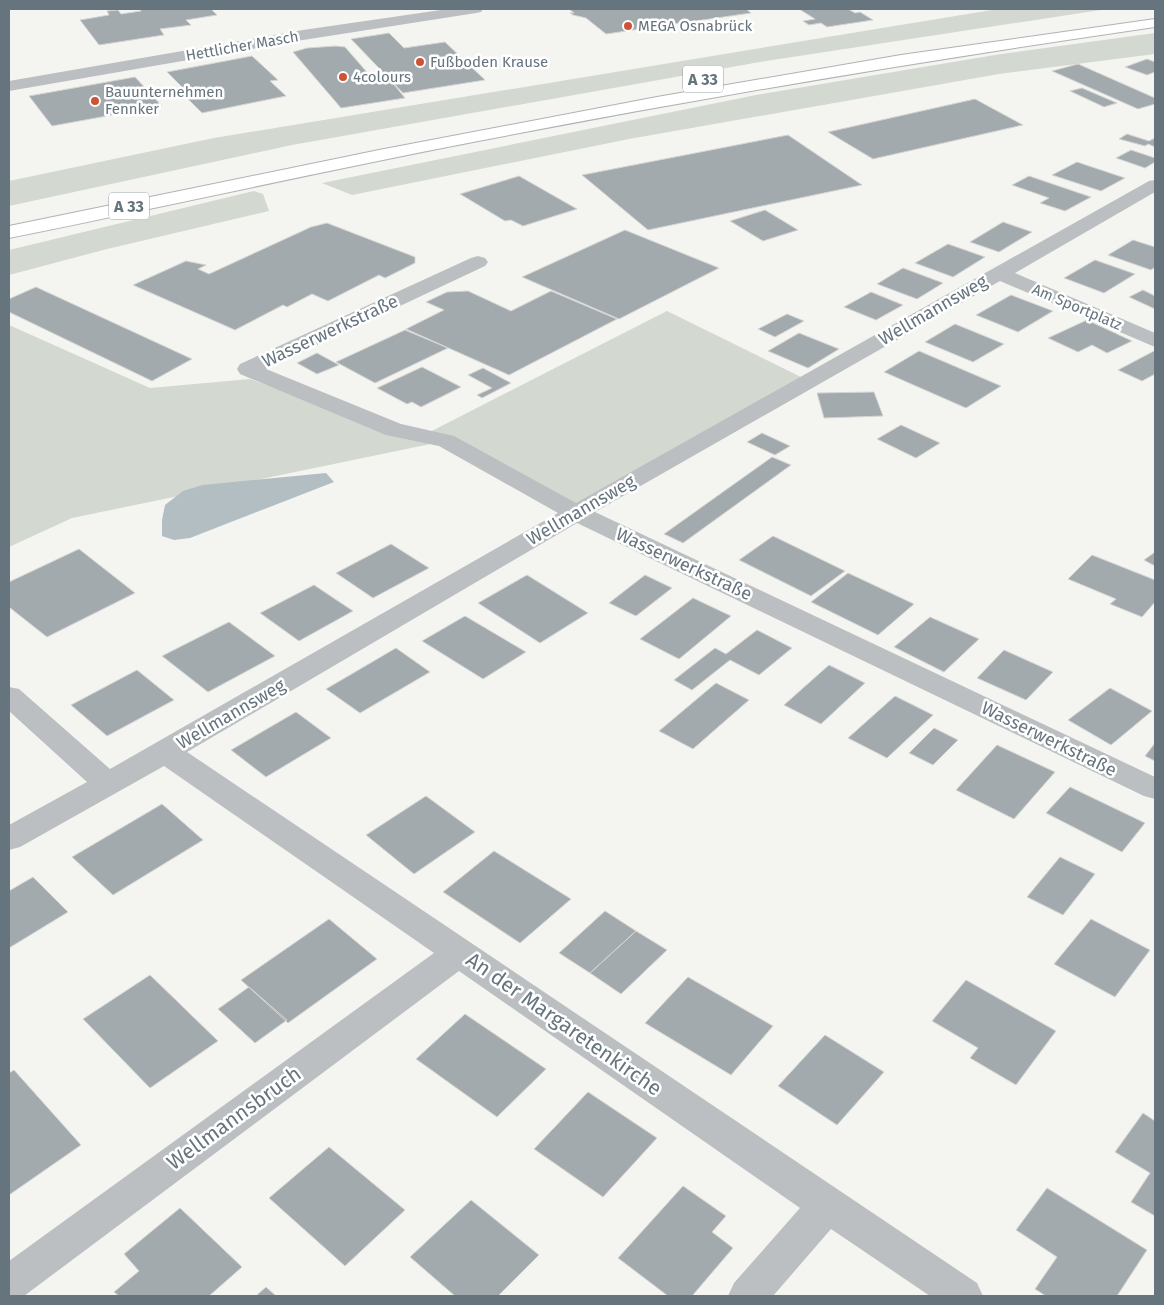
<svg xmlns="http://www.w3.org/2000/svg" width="1164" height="1305" font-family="'Fira Sans',sans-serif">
  <rect width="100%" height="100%" fill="#f4f4f0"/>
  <path fill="#d3d8d0" d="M 998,9 L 1107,9 L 766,61 L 292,145 L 9,206 L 9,181 L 214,138 Z
    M 1155,33 L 1155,54 L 999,74 L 629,139 L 352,195 L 322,183 L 756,95 L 995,55 Z
    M 254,191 L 263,194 L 269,211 L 107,249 L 9,275 L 9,250 Z
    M 667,311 L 809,381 L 576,513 L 445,441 L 72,518 L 9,547 L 9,325 L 150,388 L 250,379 L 394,430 L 422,436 Z"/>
  <path fill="#b3bec2" d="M 326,473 L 334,482 L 190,538 L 174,540 L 162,536 L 162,520 L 165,505 L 183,491 L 203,485 Z"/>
  <path fill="#a2aaae" stroke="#d5d5d3" d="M 140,9 L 211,9 L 217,15 L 186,20 L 191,25 L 160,29 L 164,35 L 99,45 L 80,20 L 109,15 L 107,11 L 118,10 L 121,14 L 141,11 Z
    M 569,9 L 746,9 L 751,13 L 606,34 L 586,18 L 573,15 L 570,13 L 574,13 Z
    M 799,9 L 848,9 L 855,13 L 860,12 L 873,20 L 827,27 L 821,23 L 809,25 L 803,21 L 815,19 Z
    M 389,33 L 404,48 L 445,42 L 485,80 L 403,93 L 351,39 Z
    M 336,46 L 345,47 L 372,78 L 387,76 L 405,98 L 341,108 L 293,52 L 307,48 Z
    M 252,56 L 278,80 L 270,81 L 286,96 L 202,113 L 186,97 L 191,96 L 167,72 Z
    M 1147,59 L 1155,62 L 1155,72 L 1147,75 L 1125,67 Z
    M 1078,64 L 1155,98 L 1155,104 L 1138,109 L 1052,71 Z
    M 135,77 L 162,106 L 52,126 L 29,96 Z
    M 1082,88 L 1117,103 L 1104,107 L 1070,91 Z
    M 975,99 L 1023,125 L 873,159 L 828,132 Z
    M 1127,134 L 1149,141 L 1155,138 L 1155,147 L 1148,144 L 1145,146 L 1119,139 Z
    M 788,135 L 862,185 L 648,230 L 582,175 Z
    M 1131,150 L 1155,158 L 1155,162 L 1145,168 L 1116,158 Z
    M 1077,162 L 1125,178 L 1101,191 L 1052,175 Z
    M 519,176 L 577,209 L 523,226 L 511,220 L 505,221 L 460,194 Z
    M 1029,176 L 1091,197 L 1065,211 L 1040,203 L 1049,198 L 1012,185 Z
    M 765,210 L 798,230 L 763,241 L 730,221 Z
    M 1003,222 L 1032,232 L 999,252 L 970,242 Z
    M 327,223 L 415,257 L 415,263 L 385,278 L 379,275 L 328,301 L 312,294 L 287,307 L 283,305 L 235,330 L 133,285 L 186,261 L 206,265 L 198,269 L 209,274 L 311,227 Z
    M 625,230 L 719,268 L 619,319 L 522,277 Z
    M 1133,240 L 1155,247 L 1155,267 L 1151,270 L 1108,255 Z
    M 948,244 L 985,257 L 953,277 L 915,263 Z
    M 1095,260 L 1135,274 L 1104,293 L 1064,278 Z
    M 903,268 L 943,283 L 917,299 L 877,284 Z
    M 36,287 L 192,359 L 152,381 L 9,312 L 9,299 Z
    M 1143,290 L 1155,296 L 1155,309 L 1129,297 Z
    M 468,291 L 511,311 L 551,291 L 617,319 L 509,375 L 406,329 L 444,310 L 426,302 L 447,292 Z
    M 871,292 L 903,305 L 876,320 L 844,307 Z
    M 1011,295 L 1053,311 L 1018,332 L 976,315 Z
    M 787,314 L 804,321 L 775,337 L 758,329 Z
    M 1087,320 L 1132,341 L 1107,353 L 1092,345 L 1078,352 L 1048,338 Z
    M 955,324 L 1004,344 L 973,362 L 925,342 Z
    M 405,330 L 448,348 L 375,383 L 336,362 Z
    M 799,333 L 839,349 L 808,368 L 768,351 Z
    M 919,351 L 1001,386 L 966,408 L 884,372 Z
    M 1154,351 L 1155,352 L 1155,374 L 1142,381 L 1118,370 Z
    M 317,353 L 339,365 L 317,374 L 297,363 Z
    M 422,367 L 461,387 L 421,407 L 412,402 L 407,404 L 377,388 Z
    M 483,368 L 511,383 L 482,398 L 477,395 L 492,388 L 468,375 Z
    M 874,392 L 883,416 L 824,418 L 817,393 Z
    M 901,425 L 940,443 L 916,458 L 877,439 Z
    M 762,433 L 790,446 L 775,455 L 747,442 Z
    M 772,457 L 791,465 L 683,543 L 664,534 Z
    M 773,536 L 845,571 L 811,596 L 739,560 Z
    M 391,544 L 429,568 L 373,598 L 336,573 Z
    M 79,549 L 135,593 L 47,637 L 9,607 L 9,582 Z
    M 1155,552 L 1155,566 L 1144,560 Z
    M 1092,555 L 1155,580 L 1155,602 L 1142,617 L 1110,604 L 1116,599 L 1068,579 Z
    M 848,573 L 914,604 L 878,635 L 811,602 Z
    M 527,575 L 588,613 L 540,643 L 478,603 Z
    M 645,575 L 672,588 L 636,616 L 609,603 Z
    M 314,585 L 353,611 L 299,641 L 260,613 Z
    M 693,598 L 731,616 L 679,659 L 640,639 Z
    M 465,616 L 526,652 L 483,679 L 422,641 Z
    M 930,617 L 979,639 L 944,672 L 894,647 Z
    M 229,622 L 275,656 L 208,692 L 162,656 Z
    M 757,630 L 792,648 L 759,675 L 730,660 L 692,690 L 674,680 L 715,648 L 726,654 Z
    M 396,648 L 430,672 L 360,713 L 326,689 Z
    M 1004,650 L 1053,672 L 1026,700 L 977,678 Z
    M 829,665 L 865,683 L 821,724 L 784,705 Z
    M 137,670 L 174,700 L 107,736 L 71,705 Z
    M 716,683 L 749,700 L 693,749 L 659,731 Z
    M 1110,688 L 1152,711 L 1111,745 L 1068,720 Z
    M 895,696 L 933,715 L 887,758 L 848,738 Z
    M 296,712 L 331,738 L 266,777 L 231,750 Z
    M 934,728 L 958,740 L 933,765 L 909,753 Z
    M 1155,743 L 1155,761 L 1145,756 Z
    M 997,745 L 1055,772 L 1014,819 L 956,790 Z
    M 1070,787 L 1145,823 L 1122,852 L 1046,813 Z
    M 426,796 L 475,832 L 414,874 L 366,835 Z
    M 162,804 L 203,840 L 113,895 L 72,857 Z
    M 494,851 L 571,899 L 520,943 L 443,892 Z
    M 1060,857 L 1095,874 L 1063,915 L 1027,897 Z
    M 33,877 L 68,912 L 9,948 L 9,891 Z
    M 605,911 L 636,931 L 590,973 L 559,953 Z
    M 329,919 L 377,959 L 288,1023 L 241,980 Z
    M 1091,919 L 1150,950 L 1115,997 L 1054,964 Z
    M 636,931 L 667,950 L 621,994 L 590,973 Z
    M 150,975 L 218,1041 L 150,1088 L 83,1019 Z
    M 688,977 L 773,1026 L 731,1075 L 645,1023 Z
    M 966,980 L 1056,1031 L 1016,1085 L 970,1058 L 978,1048 L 932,1021 Z
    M 249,987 L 287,1020 L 255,1043 L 218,1009 Z
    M 465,1014 L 546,1069 L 497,1117 L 416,1059 Z
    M 825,1035 L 884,1072 L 837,1125 L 778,1086 Z
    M 14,1070 L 81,1145 L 9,1195 L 9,1073 Z
    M 588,1092 L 657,1138 L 603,1197 L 534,1149 Z
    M 1143,1113 L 1155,1121 L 1155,1216 L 1131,1202 L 1150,1173 L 1115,1152 Z
    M 329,1147 L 405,1210 L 345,1266 L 269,1198 Z
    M 683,1186 L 726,1216 L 712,1232 L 733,1248 L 692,1296 L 668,1296 L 618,1258 Z
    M 1047,1188 L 1147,1250 L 1117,1296 L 1046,1296 L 1035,1289 L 1057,1257 L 1016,1230 Z
    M 471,1200 L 539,1255 L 498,1296 L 455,1296 L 410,1257 Z
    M 180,1208 L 242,1267 L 209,1296 L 119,1296 L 114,1292 L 139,1271 L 124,1254 Z
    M 266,1287 L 276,1296 L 256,1296 Z"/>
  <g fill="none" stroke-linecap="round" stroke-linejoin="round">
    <defs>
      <path id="highway" d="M 1155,19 L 1155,27 C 927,60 700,98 473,142 C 318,172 164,207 9,238 L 9,226 L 379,150 L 657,97 L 901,55 Z"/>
    </defs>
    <use href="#highway" stroke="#afb2b5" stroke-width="2"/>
    <path fill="#bbbfc2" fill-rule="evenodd" d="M 448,9 L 483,9 L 481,12 L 476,13 L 303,40 L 9,91 L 9,81 L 303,30 Z
      M 1155,180 L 1155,192 L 1015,273 L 1155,333 L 1155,347 L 1000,281 L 595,512 L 1155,777 L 1155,799 L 1144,796 L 577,523 L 187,752 L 977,1283 L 983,1296 L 930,1296 L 831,1229 L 773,1296 L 728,1296 L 734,1283 L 800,1208 L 459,971 L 24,1296 L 9,1296 L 9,1261 L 434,953 L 164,766 L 20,847 L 9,850 L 9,825 L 87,782 L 9,711 L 9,687 L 19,689 L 110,769 L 558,513 L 439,446 L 386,435 L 240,374 L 237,369 L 240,364 L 471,258 L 478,256 L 485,258 L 488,262 L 485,266 L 266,369 L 401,424 L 454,436 L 576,503 L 1149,181 Z"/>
    <use href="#highway" fill="#fff" fill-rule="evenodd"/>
  </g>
  <g fill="#cd5337" stroke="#fff" stroke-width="2">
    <circle cx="628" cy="26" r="5"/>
    <circle cx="420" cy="62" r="5"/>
    <circle cx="343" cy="77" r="5"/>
    <circle cx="95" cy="101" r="5"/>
  </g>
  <g text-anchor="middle" stroke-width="5" stroke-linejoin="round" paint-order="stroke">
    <g font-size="15" fill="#66747e" stroke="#fff" text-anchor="start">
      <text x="638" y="31">MEGA Osnabrück</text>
      <text x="430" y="67">Fußboden Krause</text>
      <text x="353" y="82">4colours</text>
      <text x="105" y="97">Bauunternehmen<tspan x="105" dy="17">Fennker</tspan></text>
    </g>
    <g font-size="15" fill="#66747e" stroke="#fff">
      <text transform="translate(242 46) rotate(-10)" y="5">Hettlicher Masch</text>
      <text transform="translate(1077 307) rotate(23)" y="5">Am Sportplatz</text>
    </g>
    <g fill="#fff" stroke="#949ea5" stroke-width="1">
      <rect x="683" y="65.5" width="40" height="27" rx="4"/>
      <rect x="109" y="192.5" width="40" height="27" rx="4"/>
    </g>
    <g font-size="16" font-weight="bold" fill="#66747e">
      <text x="703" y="85">A 33</text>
      <text x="129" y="212">A 33</text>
    </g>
    <g font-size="18" fill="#66747e" stroke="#fff">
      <text transform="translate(933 310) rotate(-30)" y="6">Wellmannsweg</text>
      <text transform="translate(330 331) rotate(-25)" y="6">Wasserwerkstraße</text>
      <text transform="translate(581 510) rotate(-30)" y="6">Wellmannsweg</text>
      <text transform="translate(684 564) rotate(25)" y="6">Wasserwerkstraße</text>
      <text transform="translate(231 714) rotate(-30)" y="6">Wellmannsweg</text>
      <text transform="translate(1049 739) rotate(26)" y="6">Wasserwerkstraße</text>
    </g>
    <g font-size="21" fill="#66747e" stroke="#fff">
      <text transform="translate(564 1024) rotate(35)" y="7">An der Margaretenkirche</text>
      <text transform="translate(234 1118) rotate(-36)" y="7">Wellmannsbruch</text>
    </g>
  </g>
  <rect width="1164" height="1305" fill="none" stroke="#66747e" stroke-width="20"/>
</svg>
